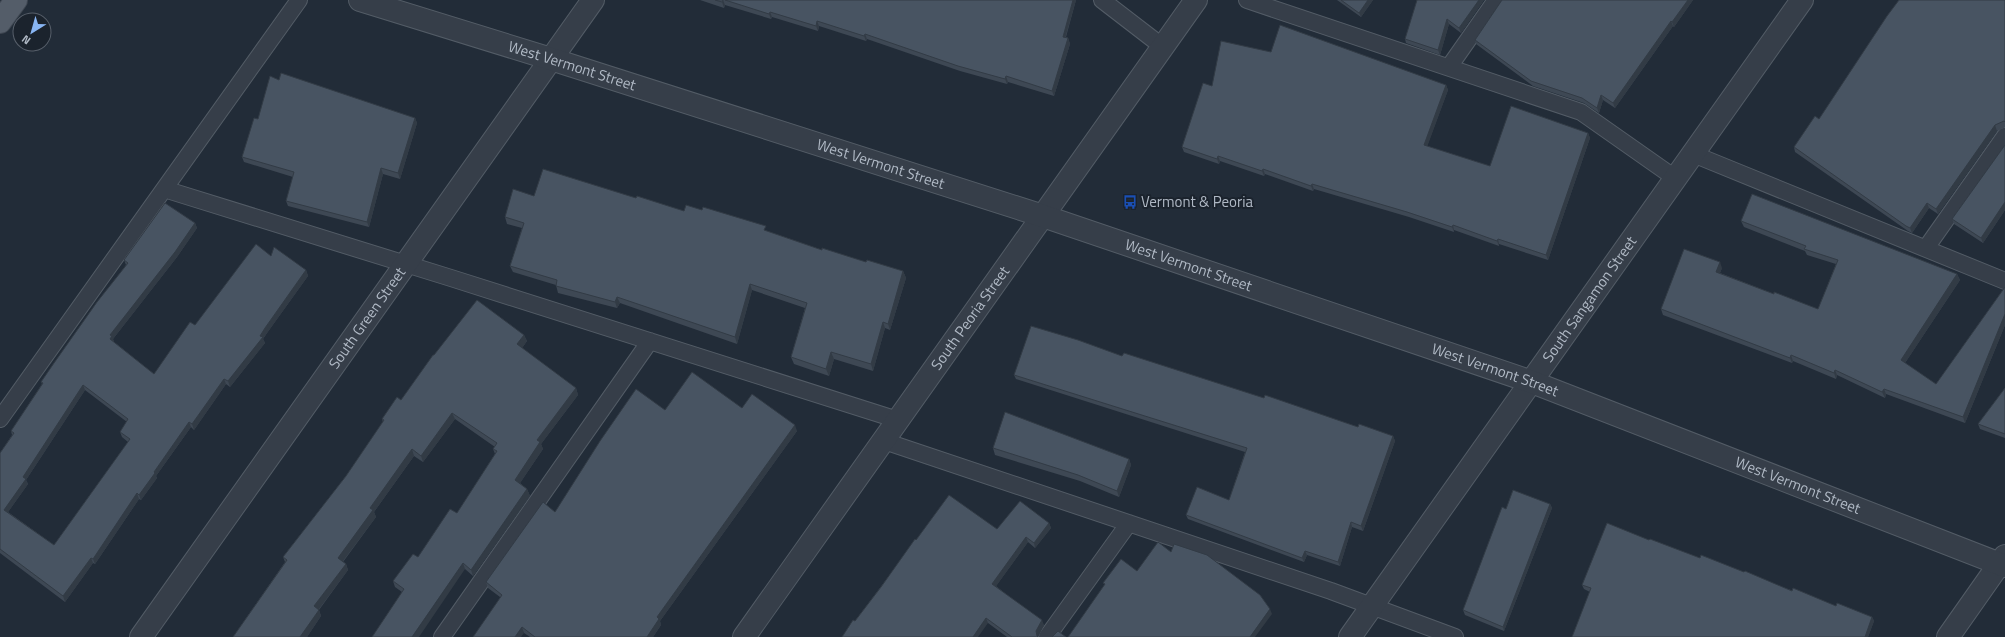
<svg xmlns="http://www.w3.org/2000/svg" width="2005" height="637" font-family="'Titillium Web',sans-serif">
  <rect width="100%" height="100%" fill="#222c38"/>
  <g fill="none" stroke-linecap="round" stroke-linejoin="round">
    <defs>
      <path id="service" d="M 1102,0 L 1163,47
        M 1247,0 L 1581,112 L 1675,178
        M 1449,67 L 1496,0
        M 1693,154 L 2005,281
        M 164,189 L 451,278 L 898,420
        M 1926,248 L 2005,136
        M 0,419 L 299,0
        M 884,441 L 1331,591 L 1455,637
        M 442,637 L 650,341
        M 1047,637 L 1129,523"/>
      <g id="minor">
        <path id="s1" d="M 141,637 L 593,0"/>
        <path id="s2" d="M 744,637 L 1196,0"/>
        <path id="s3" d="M 1350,637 L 1802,0"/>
        <path d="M 1948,637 L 2005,556"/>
      </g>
      <g id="tertiary">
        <path id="s4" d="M 360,0 L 551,59 L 1043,216 L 1532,382 L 2005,566"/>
      </g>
      <path id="primary" d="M 0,22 L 16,0"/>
    </defs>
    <use href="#service" stroke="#535c66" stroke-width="18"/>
    <use href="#minor" stroke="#535c66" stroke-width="24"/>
    <use href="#tertiary" stroke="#535c66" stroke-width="24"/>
    <use href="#primary" stroke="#3f4752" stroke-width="24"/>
    <use href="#service" stroke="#363e49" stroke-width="16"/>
    <use href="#minor" stroke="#363e49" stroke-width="22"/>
    <use href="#tertiary" stroke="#363e49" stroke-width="22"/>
    <use href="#primary" stroke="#545d69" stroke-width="22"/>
  </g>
  <path fill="#3e4854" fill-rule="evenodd" d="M 700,0 L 1076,0 L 1066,37 L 1068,38 L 1070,44 L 1054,96 L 1008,82 L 1007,84 L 960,71 L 867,39 L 866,41 L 819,26 L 818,31 L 772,17 L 771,19 L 725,5 L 724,8 Z
    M 1337,0 L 1373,0 L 1361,17 Z
    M 1484,0 L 1461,33 L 1449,24 L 1440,55 L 1406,43 L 1405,39 Z
    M 1502,0 L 1693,0 L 1674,27 L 1673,26 L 1615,108 L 1603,100 L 1599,113 L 1584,103 L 1533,86 L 1476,44 L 1475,40 Z
    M 2005,0 L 2005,127 L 1997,131 L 1938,214 L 1929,208 L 1912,233 L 1908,231 L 1795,152 L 1794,147 L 1819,119 Z
    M 1271,52 L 1446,85 L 1448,90 L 1427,146 L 1490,166 L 1588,133 L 1590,138 L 1548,260 L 1499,244 L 1499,246 L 1454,230 L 1454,232 L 1409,217 L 1314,189 L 1313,191 L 1265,174 L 1264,176 L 1220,161 L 1219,164 L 1184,152 L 1182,147 L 1212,86 Z
    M 279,80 L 415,118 L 417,123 L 400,179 L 383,174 L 369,227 L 288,206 L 286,201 L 293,177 L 244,162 L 242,157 L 258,119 Z
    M 2005,145 L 2005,210 L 1983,243 L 1954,224 L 1952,219 Z
    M 534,196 L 636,198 L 684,211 L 767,231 L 822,250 L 866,262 L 903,271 L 906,278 L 890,330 L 885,328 L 873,371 L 834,359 L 829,376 L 794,364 L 791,357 L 805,308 L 752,290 L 737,344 L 620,303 L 617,308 L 558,293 L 556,285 L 513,272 L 510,266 L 522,228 L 507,224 L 505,217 Z
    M 1741,221 L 1957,274 L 1960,280 L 1905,363 L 1936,384 L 2005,287 L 2005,325 L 1965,423 L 1886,394 L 1885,398 L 1837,375 L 1836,379 L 1793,361 L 1792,363 L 1663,315 L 1661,309 L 1722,268 L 1720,273 L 1774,294 L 1818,309 L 1836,264 L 1807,255 L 1805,251 L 1744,227 Z
    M 195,223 L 197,228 L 177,257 L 113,339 L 114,342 L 154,374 L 195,325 L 271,256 L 306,270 L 308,276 L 267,333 L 263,339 L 265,343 L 230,387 L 226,384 L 194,430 L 191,427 L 156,476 L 157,478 L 141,500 L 139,499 L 95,564 L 93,563 L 65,602 L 0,553 L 0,453 L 12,435 L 11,431 L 42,384 L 41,382 L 126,265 L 124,260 ZM 85,390 L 127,422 L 120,432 L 122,437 L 128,442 L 54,545 L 8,512 L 28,484 L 26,480 Z
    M 524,335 L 527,341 L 522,348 L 576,388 L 578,395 L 541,444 L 543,449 L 520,483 L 527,489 L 530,496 L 473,576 L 465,569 L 402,592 L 395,587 L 393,581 L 418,557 L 457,513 L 495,454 L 493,449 L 495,447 L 455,419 L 423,462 L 414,456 L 374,512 L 376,517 L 343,562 L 346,564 L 348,570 L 319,610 L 321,616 L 307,637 L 233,637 L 285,562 L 283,557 L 346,476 L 383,422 L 382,419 L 401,400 L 434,355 Z
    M 1122,356 L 1358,427 L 1393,436 L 1395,441 L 1363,531 L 1352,527 L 1340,566 L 1307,555 L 1304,562 L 1188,519 L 1186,515 L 1229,500 L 1245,452 L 1016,379 L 1014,375 Z
    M 2005,388 L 2005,438 L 1980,429 L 1978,424 Z
    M 742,408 L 797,431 L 660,621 L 661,625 L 653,637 L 530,637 L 524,633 L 500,597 L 488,588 L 486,582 L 555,512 L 665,410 Z
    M 993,448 L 1129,459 L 1131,465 L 1119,497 L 1080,481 L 995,455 Z
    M 1550,504 L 1552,508 L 1504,631 L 1465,615 L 1463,610 L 1506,509 Z
    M 1049,523 L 1051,528 L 1035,548 L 1028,542 L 996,586 L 1044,625 L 1038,637 L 1007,637 L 988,623 L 855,621 L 916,540 Z
    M 1649,540 L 1836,606 L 1872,617 L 1874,621 L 1868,637 L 1572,637 L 1590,592 L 1584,589 L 1582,585 Z"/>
  <path fill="#323b45" d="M 723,0 L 725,5 L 724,8 L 722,2 Z
    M 1073,0 L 1076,0 L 1064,42 L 1063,37 Z
    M 1368,0 L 1373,0 L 1361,17 L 1359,13 Z
    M 1479,0 L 1484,0 L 1461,33 L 1459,28 Z
    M 1688,0 L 1693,0 L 1674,27 L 1672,22 Z
    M 770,12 L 772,17 L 771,19 L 769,14 Z
    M 1447,19 L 1449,24 L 1440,55 L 1438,50 Z
    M 817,21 L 819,26 L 818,31 L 816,26 Z
    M 1671,21 L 1673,26 L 1615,108 L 1613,103 Z
    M 865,34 L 867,39 L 866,41 L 864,36 Z
    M 1068,38 L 1070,44 L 1054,96 L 1052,91 Z
    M 1006,76 L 1008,82 L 1007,84 L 1005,79 Z
    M 1446,85 L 1448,90 L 1426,150 L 1424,145 Z
    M 1601,95 L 1603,100 L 1599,113 L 1597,108 Z
    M 415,118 L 417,123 L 400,179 L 398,173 Z
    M 1995,125 L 1997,131 L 1938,214 L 1936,209 Z
    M 1588,133 L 1590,138 L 1548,260 L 1546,255 Z
    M 1218,156 L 1220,161 L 1219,164 L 1217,159 Z
    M 381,168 L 383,174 L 369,227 L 367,222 Z
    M 1263,169 L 1265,174 L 1264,176 L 1262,171 Z
    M 1312,184 L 1314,189 L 1313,191 L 1311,186 Z
    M 2005,202 L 2005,210 L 1983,243 L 1981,238 Z
    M 1927,203 L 1929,208 L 1912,233 L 1910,228 Z
    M 195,223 L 197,228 L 177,257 L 113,339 L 114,342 L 110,339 L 110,335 Z
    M 1453,225 L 1454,230 L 1454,232 L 1452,227 Z
    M 1498,239 L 1499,244 L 1499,246 L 1497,241 Z
    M 1720,262 L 1722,268 L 1718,277 L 1716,272 Z
    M 306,270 L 308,276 L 267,333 L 263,339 L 265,343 L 230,387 L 228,381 Z
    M 903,271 L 906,278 L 890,330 L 888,324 Z
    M 1957,274 L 1960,280 L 1903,366 L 1901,360 Z
    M 750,284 L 752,290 L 737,344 L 735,337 Z
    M 617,297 L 620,303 L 617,308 L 615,302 Z
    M 2005,314 L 2005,325 L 1965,423 L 1963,417 Z
    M 883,322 L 885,328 L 873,371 L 871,364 Z
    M 524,335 L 527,341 L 520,351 L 517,344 Z
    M 831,352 L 834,359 L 829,376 L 826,369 Z
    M 1791,355 L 1793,361 L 1792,363 L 1790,358 Z
    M 1835,370 L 1837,375 L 1836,379 L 1834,373 Z
    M 224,379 L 226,384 L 194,430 L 192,424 Z
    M 83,385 L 85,390 L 26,480 L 28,484 L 6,515 L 4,510 L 23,477 Z
    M 576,388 L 578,395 L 541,444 L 543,449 L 518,486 L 515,480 L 537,440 Z
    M 1884,389 L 1886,394 L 1885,398 L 1882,392 Z
    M 452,413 L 455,419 L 423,462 L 421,456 Z
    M 189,422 L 191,427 L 156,476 L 157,478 L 141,500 L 139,495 L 154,472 Z
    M 795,425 L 797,431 L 660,621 L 661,625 L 653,637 L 647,637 L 657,617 Z
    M 1393,436 L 1395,441 L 1363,531 L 1361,526 Z
    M 412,449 L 414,456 L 374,512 L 376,517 L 340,565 L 338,558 L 370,508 Z
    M 1129,459 L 1131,465 L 1119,497 L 1117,491 Z
    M 527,489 L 530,496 L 473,576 L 471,570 Z
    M 137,493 L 139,499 L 95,564 L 93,559 Z
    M 1550,504 L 1552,508 L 1504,631 L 1503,627 Z
    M 1351,522 L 1352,527 L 1340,566 L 1338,562 Z
    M 1049,523 L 1051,528 L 1035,548 L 1034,543 Z
    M 1026,537 L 1028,542 L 994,589 L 992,584 Z
    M 1305,551 L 1307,555 L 1304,562 L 1302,558 Z
    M 91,558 L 93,563 L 65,602 L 63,596 Z
    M 463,563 L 465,569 L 419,637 L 412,637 Z
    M 346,564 L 348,570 L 316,613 L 314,606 Z
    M 1270,609 L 1272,614 L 1255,637 L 1250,637 Z
    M 319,610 L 321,616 L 307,637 L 300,637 Z
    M 1872,617 L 1874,621 L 1868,637 L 1865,637 Z
    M 986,618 L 988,623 L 978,637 L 973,637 Z
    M 1042,620 L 1044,625 L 1038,637 L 1037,637 L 1036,631 Z
    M 522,627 L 524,633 L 521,637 L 515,637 Z"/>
  <path fill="#485462" stroke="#323b45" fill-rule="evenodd" d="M 715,0 L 723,0 L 722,2 Z
    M 725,0 L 1073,0 L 1063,37 L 1068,38 L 1052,91 L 1006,76 L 1005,79 L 958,66 L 865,34 L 864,36 L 817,21 L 816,26 L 770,12 L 769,14 Z
    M 1341,0 L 1368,0 L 1359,13 Z
    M 1417,0 L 1479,0 L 1459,28 L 1447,19 L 1438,50 L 1405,39 Z
    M 1502,0 L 1688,0 L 1672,22 L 1671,21 L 1613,103 L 1601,95 L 1597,108 L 1582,98 L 1531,81 L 1475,40 Z
    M 1899,0 L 2005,0 L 2005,122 L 2004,121 L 1995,125 L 1936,209 L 1927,203 L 1910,228 L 1906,226 L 1794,147 L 1815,116 L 1819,119 L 1887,16 Z
    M 1280,25 L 1446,85 L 1424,145 L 1490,166 L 1511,106 L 1588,133 L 1546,255 L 1498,239 L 1497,241 L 1453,225 L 1452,227 L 1407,212 L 1312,184 L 1311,186 L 1263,169 L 1262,171 L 1218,156 L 1217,159 L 1182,147 L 1203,83 L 1212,86 L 1221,41 L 1271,52 Z
    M 281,73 L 415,118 L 398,173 L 381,168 L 367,222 L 286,201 L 294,172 L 242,157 L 254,118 L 258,119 L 270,76 L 279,80 Z
    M 2005,145 L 2005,202 L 1981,238 L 1952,219 Z
    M 543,169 L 636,198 L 637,196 L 684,211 L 686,205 L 702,210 L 703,207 L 766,226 L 764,230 L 822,250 L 822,248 L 866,262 L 867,260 L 903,271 L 888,324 L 883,322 L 871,364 L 831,352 L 826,369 L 791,357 L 807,303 L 750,284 L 735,337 L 617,297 L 615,302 L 556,286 L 557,280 L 510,266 L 524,223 L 505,217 L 513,189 L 534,196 Z
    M 1752,194 L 1957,274 L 1901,360 L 1936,384 L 2005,287 L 2005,314 L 1963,417 L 1884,389 L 1882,392 L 1835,370 L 1834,373 L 1791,355 L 1790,358 L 1661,309 L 1684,249 L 1720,262 L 1716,272 L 1774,294 L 1774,292 L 1818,309 L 1838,260 L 1804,249 L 1806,246 L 1741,221 Z
    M 165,203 L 195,223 L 175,252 L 110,335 L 112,336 L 110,339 L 154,374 L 190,322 L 195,325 L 256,244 L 271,256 L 274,247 L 306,270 L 265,328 L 260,336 L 263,337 L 228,381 L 224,379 L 192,424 L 189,422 L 154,472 L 155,473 L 139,495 L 137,493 L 93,559 L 91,558 L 63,596 L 0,549 L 0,453 L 14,433 L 11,431 L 43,383 L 41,382 L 54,363 L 97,302 L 128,263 L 124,260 ZM 83,385 L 128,419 L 120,432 L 130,439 L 54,545 L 4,510 L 26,479 L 23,477 Z
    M 477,300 L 524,335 L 517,344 L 576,388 L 537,440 L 540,442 L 515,480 L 527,489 L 471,570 L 463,563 L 412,637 L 372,637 L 404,589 L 393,581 L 413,554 L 418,557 L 450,509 L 457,513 L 497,451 L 493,449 L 497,443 L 452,413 L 421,456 L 412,449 L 370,508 L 373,510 L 338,558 L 346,564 L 314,606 L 319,610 L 300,637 L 233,637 L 287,560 L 283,557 L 346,476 L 384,420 L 382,419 L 397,397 L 401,400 L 433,355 L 434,355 Z
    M 1031,326 L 1078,340 L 1122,356 L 1124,353 L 1264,398 L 1265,395 L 1358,427 L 1359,424 L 1393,436 L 1361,526 L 1351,522 L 1338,562 L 1305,551 L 1302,558 L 1186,515 L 1197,487 L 1229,500 L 1247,448 L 1014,375 Z
    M 692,372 L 742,408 L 752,394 L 795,425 L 657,617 L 659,619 L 647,637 L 535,637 L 522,627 L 515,637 L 473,637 L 502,595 L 486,582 L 543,502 L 555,512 L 600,441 L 636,389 L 665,410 Z
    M 2005,388 L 2005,434 L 1978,424 Z
    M 1005,412 L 1129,459 L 1117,491 L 1078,475 L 993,448 Z
    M 1513,490 L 1550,504 L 1503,627 L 1463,610 L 1502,507 L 1506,509 Z
    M 949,495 L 997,529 L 1020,501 L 1049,523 L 1034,543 L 1026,537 L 992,584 L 1042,620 L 1036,631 L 1037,636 L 1038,637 L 1012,637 L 986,618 L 973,637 L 842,637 L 853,620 L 855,621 L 881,587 L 915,539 L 916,540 Z
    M 1607,523 L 1649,540 L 1650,539 L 1700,558 L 1701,555 L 1744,572 L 1745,571 L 1792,591 L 1793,588 L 1836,606 L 1837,603 L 1872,617 L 1865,637 L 1572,637 L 1591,588 L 1582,585 Z
    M 1158,542 L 1171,552 L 1174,544 L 1207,555 L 1260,595 L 1270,609 L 1250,637 L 1068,637 L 1105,584 L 1103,583 L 1121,559 L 1137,571 Z
    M 1058,631 L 1066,637 L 1052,637 Z"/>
  <defs>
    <symbol id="bus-bare" viewBox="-9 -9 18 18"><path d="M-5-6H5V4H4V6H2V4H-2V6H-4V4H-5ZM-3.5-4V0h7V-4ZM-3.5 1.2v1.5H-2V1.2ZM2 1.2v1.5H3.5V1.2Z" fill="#1a4fb4" stroke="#1b232d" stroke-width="2.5" paint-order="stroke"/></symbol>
  </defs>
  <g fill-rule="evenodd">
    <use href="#bus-bare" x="1120" y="192" width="20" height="20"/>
  </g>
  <g text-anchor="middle" stroke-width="4" stroke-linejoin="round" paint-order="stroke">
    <g font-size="15" fill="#b0b9c5" stroke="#1b232d">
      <text dy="5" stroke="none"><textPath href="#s4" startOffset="222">West Vermont Street</textPath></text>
      <text dy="5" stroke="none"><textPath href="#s4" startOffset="546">West Vermont Street</textPath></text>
      <text dy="5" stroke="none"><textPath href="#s4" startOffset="870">West Vermont Street</textPath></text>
      <text dy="5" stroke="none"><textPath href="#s3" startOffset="414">South Sangamon Street</textPath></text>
      <text dy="5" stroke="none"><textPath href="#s1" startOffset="391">South Green Street</textPath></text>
      <text dy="5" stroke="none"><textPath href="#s2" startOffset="391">South Peoria Street</textPath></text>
      <text dy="5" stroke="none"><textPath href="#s4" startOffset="1194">West Vermont Street</textPath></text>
      <text dy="5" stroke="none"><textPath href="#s4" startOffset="1518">West Vermont Street</textPath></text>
    </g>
    <g font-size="15" fill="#b0b9c5" stroke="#1b232d" text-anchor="start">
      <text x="1141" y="207">Vermont &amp; Peoria</text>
    </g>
  </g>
  <g transform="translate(32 32) rotate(217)"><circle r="19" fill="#1b232d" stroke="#575f6a"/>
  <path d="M0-3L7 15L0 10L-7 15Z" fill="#88b5f3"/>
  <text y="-6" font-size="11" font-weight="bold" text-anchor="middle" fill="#b0b9c5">N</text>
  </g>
</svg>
